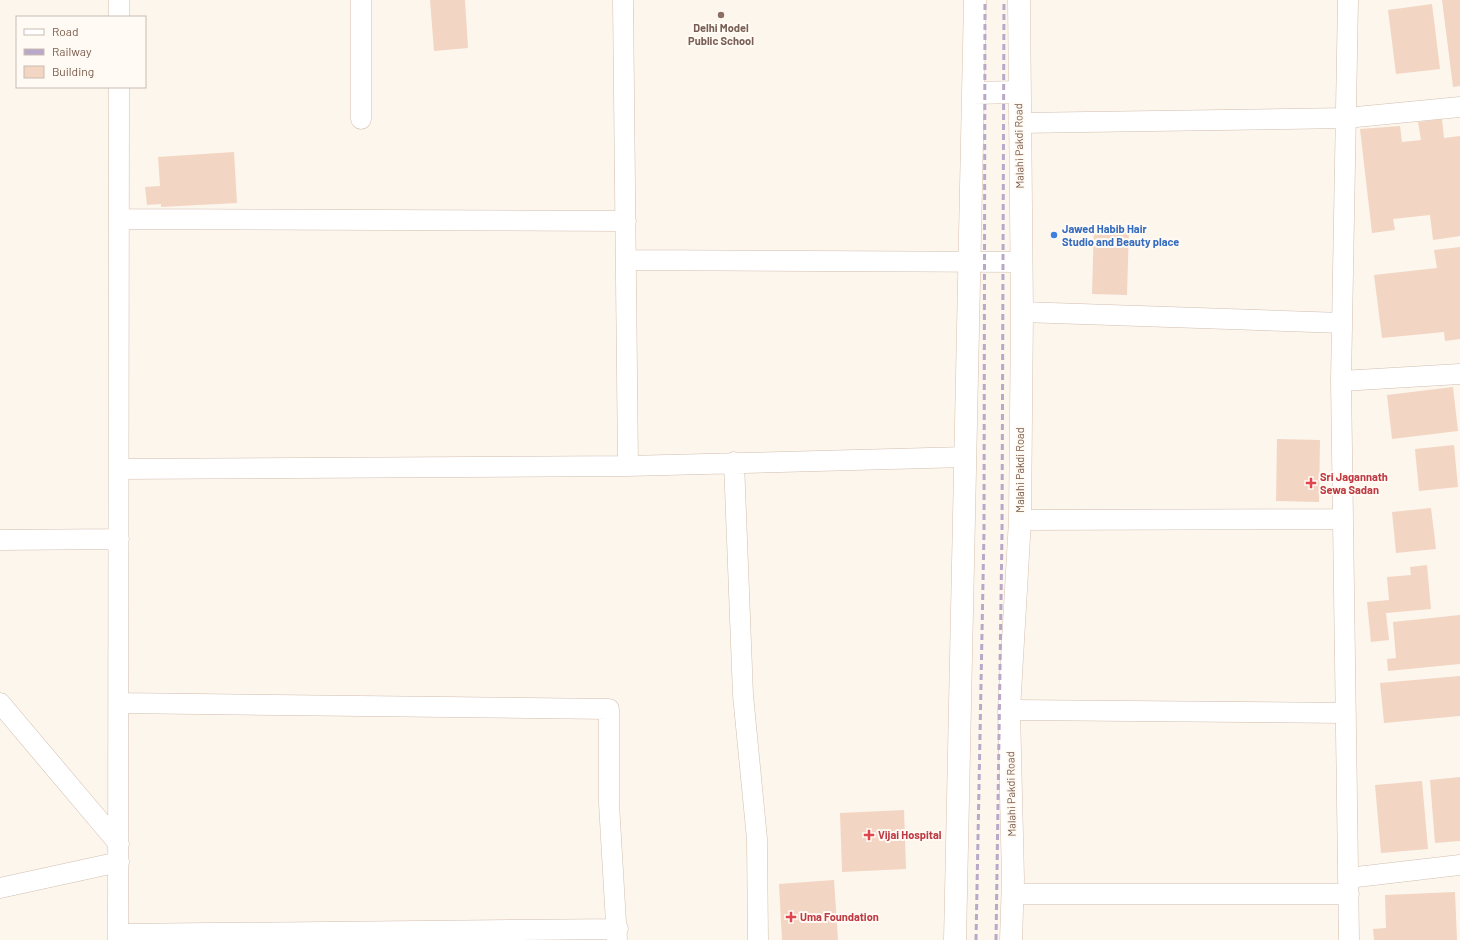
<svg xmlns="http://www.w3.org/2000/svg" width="1460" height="940" font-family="Barlow,sans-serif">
  <rect width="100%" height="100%" fill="#fdf6ec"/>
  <path fill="#f3d5c3" d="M 430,0 L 465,0 L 468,48 L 434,51 Z
    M 1442,0 L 1460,0 L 1460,86 L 1453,87 Z
    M 1432,4 L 1440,69 L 1396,74 L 1388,10 Z
    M 1442,119 L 1444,138 L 1460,136 L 1460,236 L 1433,240 L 1430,215 L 1393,219 L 1395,230 L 1372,233 L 1360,129 L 1400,126 L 1402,142 L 1421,140 L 1418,122 Z
    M 234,152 L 237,203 L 161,207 L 161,204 L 147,205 L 145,187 L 160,186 L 158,157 Z
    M 1094,227 L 1129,228 L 1127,295 L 1092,294 Z
    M 1460,247 L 1460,339 L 1445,341 L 1444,332 L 1382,338 L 1374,275 L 1437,268 L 1434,250 Z
    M 1453,387 L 1458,431 L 1392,439 L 1387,395 Z
    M 1277,439 L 1320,440 L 1319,502 L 1276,501 Z
    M 1454,445 L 1458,487 L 1419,491 L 1415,449 Z
    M 1431,508 L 1436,549 L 1396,553 L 1392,512 Z
    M 1427,565 L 1431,609 L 1386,613 L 1389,640 L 1371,642 L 1367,602 L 1389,600 L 1387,577 L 1411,575 L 1410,567 Z
    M 1460,615 L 1460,664 L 1388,671 L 1387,659 L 1396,658 L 1393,622 Z
    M 1460,676 L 1460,716 L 1384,723 L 1380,683 Z
    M 1460,777 L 1460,841 L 1435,843 L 1430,780 Z
    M 1422,781 L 1428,849 L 1381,853 L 1375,785 Z
    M 904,810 L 906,869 L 842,872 L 840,813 Z
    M 834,880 L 838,940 L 782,940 L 779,884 Z
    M 1455,892 L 1457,940 L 1374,940 L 1373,929 L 1386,928 L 1385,895 Z"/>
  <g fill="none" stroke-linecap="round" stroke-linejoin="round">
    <defs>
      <path id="minor" d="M 119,0 L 119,17
        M 623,0 L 628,466
        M 1348,0 L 1341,381 L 1349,940
        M 361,119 L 361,0
        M 1019,123 L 1346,118 L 1460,107
        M 119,219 L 626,221
        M 627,260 L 1021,262
        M 1022,312 L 1342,323
        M 1341,381 L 1460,374
        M 734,462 L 743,695 L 757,839 L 758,940
        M 119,469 L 628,466 L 966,457
        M 1020,520 L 1343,519
        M 0,540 L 119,539
        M 0,703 L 119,844
        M 119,703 L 609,709 L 609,803 L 617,940
        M 1009,710 L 1346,713
        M 1348,878 L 1460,865
        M 0,888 L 119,862
        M 1013,894 L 1349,894
        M 118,934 L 618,929
        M 118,940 L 119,87"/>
      <path id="secondary" d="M 973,93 L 1019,92
        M 955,940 L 975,0
        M 1011,940 L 1013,879 L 1009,710 L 1020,520 L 1022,312 L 1019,0"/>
    </defs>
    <use href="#minor" stroke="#d1beb0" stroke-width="21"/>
    <use href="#secondary" stroke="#d6c0b0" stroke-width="23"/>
    <use href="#minor" stroke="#fff" stroke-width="20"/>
    <use href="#secondary" stroke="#fff" stroke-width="22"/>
    <path stroke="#b9a8c9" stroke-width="3" stroke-dasharray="6 4" stroke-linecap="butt" d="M 976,940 L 984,531 L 985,0
      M 996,940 L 1002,532 L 1004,0"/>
  </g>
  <circle fill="#8d6e63" stroke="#fffaf3" stroke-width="1.5" cx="721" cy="15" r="4"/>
  <circle fill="#3f7fe0" stroke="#fffaf3" stroke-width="1.5" cx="1054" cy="235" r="4"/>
  <g fill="#e0444e" stroke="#fffaf3" stroke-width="1.5">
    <path d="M1309 477h4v4h4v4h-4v4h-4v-4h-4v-4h4z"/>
    <path d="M867 829h4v4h4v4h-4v4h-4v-4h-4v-4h4z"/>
    <path d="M789 911h4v4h4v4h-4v4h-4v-4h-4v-4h4z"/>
  </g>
  <g text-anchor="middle" stroke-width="4" stroke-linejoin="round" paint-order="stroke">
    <g font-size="11" font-weight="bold" fill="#785e54" stroke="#fffaf3">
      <text x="721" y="32">Delhi Model<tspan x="721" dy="13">Public School</tspan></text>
    </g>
    <g font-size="11" fill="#7a5c4d" stroke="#fffaf3">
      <text transform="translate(1019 146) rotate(-91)" y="4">Malahi Pakdi Road</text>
      <text transform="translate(1020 470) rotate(-90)" y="4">Malahi Pakdi Road</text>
      <text transform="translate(1011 794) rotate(-91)" y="4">Malahi Pakdi Road</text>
    </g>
    <g font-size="11" font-weight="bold" fill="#366cbe" stroke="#fffaf3" text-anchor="start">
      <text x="1062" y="233">Jawed Habib Hair<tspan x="1062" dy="13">Studio and Beauty place</tspan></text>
    </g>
    <g font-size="11" font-weight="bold" fill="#be3a42" stroke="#fffaf3" text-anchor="start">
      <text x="1320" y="481">Sri Jagannath<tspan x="1320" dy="13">Sewa Sadan</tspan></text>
      <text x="878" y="839">Vijai Hospital</text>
      <text x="800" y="921">Uma Foundation</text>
    </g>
  </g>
  <rect x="16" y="16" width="130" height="72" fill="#fffaf3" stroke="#cabbb1"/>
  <rect x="24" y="29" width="20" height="6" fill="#ffffff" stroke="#cabbb1"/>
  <text x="52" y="36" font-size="12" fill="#7a5c4d">Road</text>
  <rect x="24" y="49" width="20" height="6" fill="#b9a8c9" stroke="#cabbb1"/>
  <text x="52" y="56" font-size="12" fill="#7a5c4d">Railway</text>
  <rect x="24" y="66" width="20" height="12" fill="#f3d5c3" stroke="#cabbb1"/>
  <text x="52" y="76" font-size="12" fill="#7a5c4d">Building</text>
</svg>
